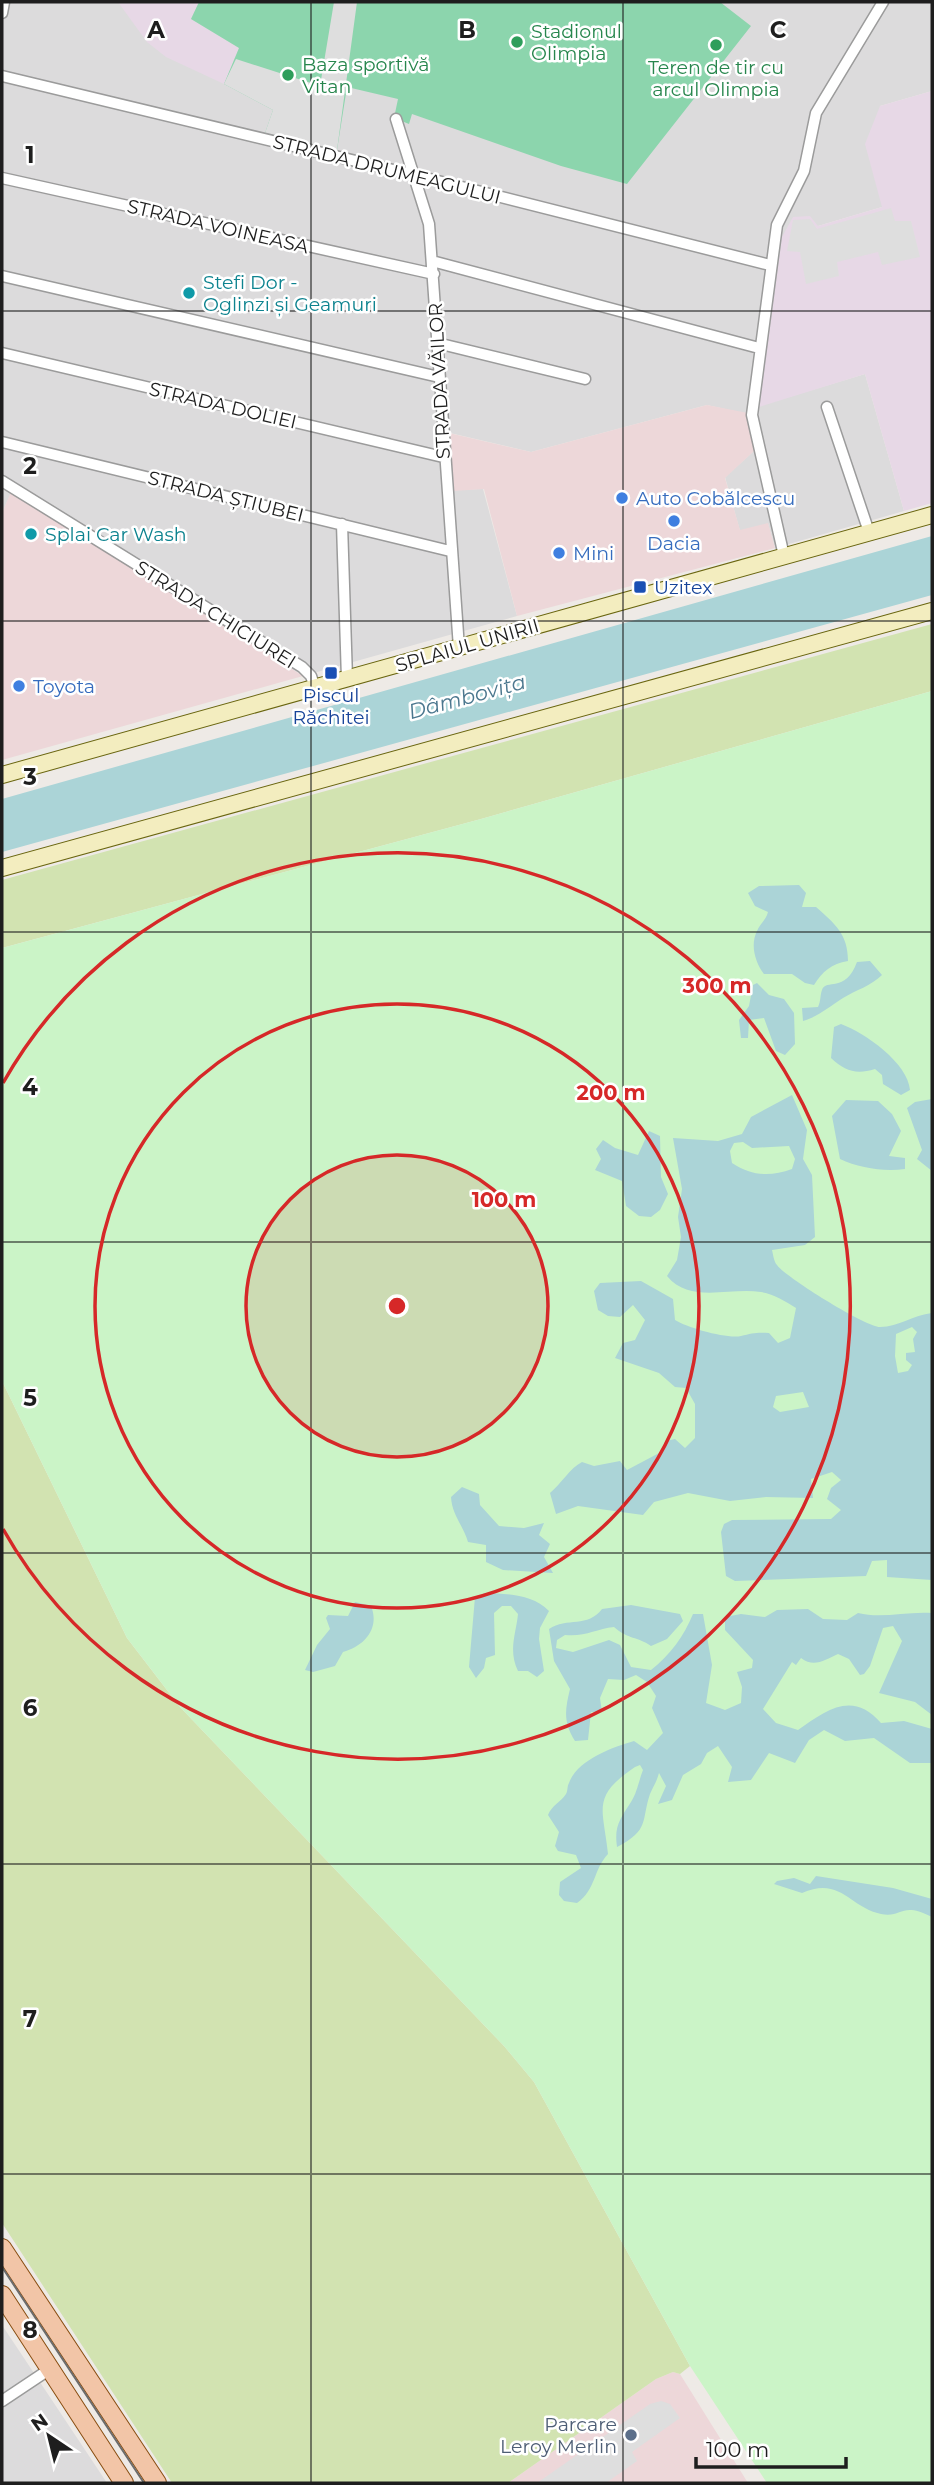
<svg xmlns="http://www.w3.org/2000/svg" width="934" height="2485" font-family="Montserrat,sans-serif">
  <rect width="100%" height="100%" fill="#eeeae6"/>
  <path fill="#dcdbdc" d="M 2,2 L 932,2 L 932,91 L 880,106 L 882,207 L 818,226 L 759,406 L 865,374 L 904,511 L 775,548 L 768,524 L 740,531 L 725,477 L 754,451 L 748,414 L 707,405 L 531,452 L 450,433 L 453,490 L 483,489 L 517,616 L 303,676 L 11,493 L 2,513 Z
    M 2,2325 L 107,2483 L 2,2483 Z"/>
  <path fill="#edd7d9" d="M 707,405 L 748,413 L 754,451 L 725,478 L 740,530 L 768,523 L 775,548 L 517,616 L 484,489 L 453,491 L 449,433 L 531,452 Z
    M 11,492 L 303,676 L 2,760 L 2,513 Z
    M 673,2372 L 680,2374 L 748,2483 L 508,2483 L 656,2379 Z"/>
  <path fill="#e7d8e6" d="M 118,2 L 199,2 L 191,19 L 239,48 L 224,84 L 166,57 L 147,42 Z
    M 932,91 L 932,503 L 904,511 L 865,374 L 759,407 L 782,237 L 793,217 L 810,216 L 818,226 L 882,207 L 865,144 L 880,106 Z"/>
  <path fill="#d2e3b1" d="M 932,624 L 932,691 L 481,819 L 2,948 L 2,880 Z
    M 2,1381 L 127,1638 L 180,1707 L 504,2046 L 534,2082 L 690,2366 L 680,2374 L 673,2372 L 656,2379 L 508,2483 L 172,2483 L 2,2223 Z"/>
  <path fill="#cbf4c7" d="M 932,691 L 932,2483 L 767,2483 L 690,2366 L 534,2082 L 504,2046 L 180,1707 L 127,1638 L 2,1381 L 2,948 L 481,819 Z"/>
  <path fill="#8cd5ad" d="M 199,2 L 720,2 L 751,26 L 627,184 L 561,166 L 412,114 L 409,124 L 394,118 L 398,99 L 347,87 L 337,150 L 265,133 L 273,110 L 224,84 L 239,48 L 191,19 Z"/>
  <path fill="#dedede" d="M 334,2 L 357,2 L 337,150 L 265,133 L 273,110 L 224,84 L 236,59 L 320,86 Z
    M 891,208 L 895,221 L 911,221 L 920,257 L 882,265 L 878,252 L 837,262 L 839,276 L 806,284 L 800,252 L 787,251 L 793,220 L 810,219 L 817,229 Z
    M 661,2401 L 670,2404 L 680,2418 L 632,2452 L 637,2461 L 606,2483 L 537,2483 L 650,2404 Z"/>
  <path fill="#abd4d7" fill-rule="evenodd" d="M 932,536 L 932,595 L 2,852 L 2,799 Z
    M 799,885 L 806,893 L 802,907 L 816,907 C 835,924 848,934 848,961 C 831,964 823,971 814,985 L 805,983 L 792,974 L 764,974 C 755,962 750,945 757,931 C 760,924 766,920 768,912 L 755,906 L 748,893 L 759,886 Z
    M 870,961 L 882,975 C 871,986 856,990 843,998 C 829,1007 819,1016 803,1021 L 802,1008 L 818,1007 C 821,1001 820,995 822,990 C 826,978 845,994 857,962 Z
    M 757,983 L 769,995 L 784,999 L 794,1013 L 795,1044 L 785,1055 L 776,1051 L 764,1018 L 749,1020 L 748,1038 L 741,1038 L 739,1020 L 749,1006 L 753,985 Z
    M 841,1024 C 865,1033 908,1063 910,1090 L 901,1095 L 883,1084 L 882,1075 L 875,1069 C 856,1075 845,1071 831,1058 L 834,1027 Z
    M 792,1095 L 807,1130 L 803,1159 L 812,1175 L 815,1237 L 805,1245 L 772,1250 C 773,1254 774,1262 777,1265 C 785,1277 866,1327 880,1327 C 899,1327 913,1315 932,1313 L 932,1580 L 887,1577 L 887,1560 L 872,1561 L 866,1576 L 735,1581 L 726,1576 L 721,1532 L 724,1524 L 732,1520 L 831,1519 L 841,1510 L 827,1499 L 831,1488 L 841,1480 L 832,1472 L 811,1479 L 813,1498 L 766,1497 L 730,1501 L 688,1493 L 654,1502 L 643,1515 L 578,1506 L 556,1514 L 550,1493 C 561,1484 570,1468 582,1462 L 594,1466 L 620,1461 L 627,1470 L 661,1452 L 666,1441 L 675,1439 L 685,1448 L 695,1438 L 695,1404 L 686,1388 L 675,1387 L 659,1373 L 615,1358 L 623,1343 L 635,1340 L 645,1320 L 633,1305 L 620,1317 L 608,1316 L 598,1310 L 594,1291 L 600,1283 L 641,1281 L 673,1299 L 675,1320 C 688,1328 727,1339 741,1336 C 752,1333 758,1332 769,1333 L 778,1343 L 790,1338 L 796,1308 C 785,1301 774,1294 761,1292 C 729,1287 690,1304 667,1276 L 677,1260 L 681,1237 L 678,1217 L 682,1189 L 673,1138 L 718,1141 L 742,1134 L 751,1117 ZM 743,1142 L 752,1148 L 789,1146 L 795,1159 L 792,1169 C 770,1177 752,1176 732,1163 L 730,1151 L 734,1143 ZM 912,1327 L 917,1332 L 913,1339 L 915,1352 L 906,1353 L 906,1360 L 912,1365 L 908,1371 L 898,1373 L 895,1356 L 896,1334 ZM 803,1392 L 809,1407 L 780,1412 L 773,1407 L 776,1396 Z
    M 932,1099 L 932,1171 L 917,1159 L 922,1150 L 907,1108 L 915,1102 Z
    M 846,1100 L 878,1101 L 892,1114 L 901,1131 L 889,1156 L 905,1158 L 905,1169 C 884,1172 859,1168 840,1159 L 832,1116 Z
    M 649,1131 L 660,1136 L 661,1177 L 668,1194 L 660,1210 L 651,1217 L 639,1216 L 626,1206 L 622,1181 L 595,1170 L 601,1159 L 596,1149 L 603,1140 L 615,1148 L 638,1155 Z
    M 462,1487 L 479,1494 L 480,1505 L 499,1526 L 524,1528 L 544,1523 L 539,1535 L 550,1544 L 544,1557 L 553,1573 L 503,1570 L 486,1562 L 486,1545 L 468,1542 C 463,1525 452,1515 451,1497 Z
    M 485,1593 C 508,1594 532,1594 549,1611 L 540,1628 L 539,1639 L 544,1671 L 537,1677 L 528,1671 L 518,1671 C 508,1650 516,1634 518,1614 L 511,1606 L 502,1606 L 494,1613 L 495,1655 L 486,1658 L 484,1668 L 476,1678 L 469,1667 L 475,1597 Z
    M 355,1602 L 371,1606 C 380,1628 365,1646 343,1652 L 335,1666 L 313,1672 L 305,1670 L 317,1645 L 330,1629 L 326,1618 L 328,1615 L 348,1616 Z
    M 631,1605 L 680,1614 L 683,1621 L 667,1639 L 651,1646 C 637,1636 629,1640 614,1627 C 596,1629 585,1637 565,1635 L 557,1640 L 556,1648 L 573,1652 L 609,1640 L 620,1645 L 631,1667 L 651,1670 C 670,1655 684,1636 693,1614 L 703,1614 L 712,1665 L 706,1703 L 725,1710 L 741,1703 L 742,1687 L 737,1672 L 752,1668 L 753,1660 L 725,1630 L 725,1617 L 741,1614 L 765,1617 L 777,1610 L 808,1609 L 823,1619 L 847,1620 L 858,1613 C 882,1619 907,1611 932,1613 L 932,1715 L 915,1702 L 879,1693 L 902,1641 L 893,1626 L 883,1628 L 870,1666 L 864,1674 L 860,1675 L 849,1659 L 838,1654 C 825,1660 814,1668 801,1658 L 796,1665 L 792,1662 L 763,1709 L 776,1723 L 798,1730 C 826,1710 853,1690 881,1723 L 904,1721 L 932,1729 L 932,1763 L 910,1763 L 874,1738 L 845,1741 L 824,1730 L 809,1740 L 795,1763 L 769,1753 L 751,1780 L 728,1782 L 732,1767 L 718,1746 L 707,1753 L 701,1764 L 683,1775 L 672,1800 L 658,1804 L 666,1786 L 659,1773 C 657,1781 653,1787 650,1794 C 641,1821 650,1830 617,1847 C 614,1826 620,1819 631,1802 C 637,1793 639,1780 643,1770 L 640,1765 L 635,1767 C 591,1797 603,1807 608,1854 C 593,1870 596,1890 577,1903 L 564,1901 L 559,1895 L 560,1882 L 581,1868 L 576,1855 L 558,1851 L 555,1846 L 559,1832 L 548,1815 C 552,1805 561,1802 566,1794 C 568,1791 567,1786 569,1783 C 577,1760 613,1747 634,1741 L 647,1750 L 663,1733 L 652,1708 L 656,1696 L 647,1682 L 636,1675 L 624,1680 L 608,1679 L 600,1698 L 602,1712 L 591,1712 L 588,1740 L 575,1741 C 563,1722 565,1710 570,1689 L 554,1661 L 549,1629 C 567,1617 588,1628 602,1609 Z
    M 816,1876 L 893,1888 L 932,1899 L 932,1917 C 901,1901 903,1918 881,1914 C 850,1908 841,1876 802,1893 L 774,1884 L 777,1881 L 794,1878 L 810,1884 Z"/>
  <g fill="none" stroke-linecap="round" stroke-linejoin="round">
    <defs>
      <path id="minor" d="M 2,13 L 4,2
        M 2,76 L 414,175 L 770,265
        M 396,119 L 429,224 L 459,648
        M 2,178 L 434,274
        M 432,261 L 759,348
        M 2,276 L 439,377
        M 437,343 L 585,379
        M 2,353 L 443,457
        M 827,407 L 869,532
        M 2,442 L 450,551
        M 2,481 L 302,667 L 311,676 L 315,688
        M 342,524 L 347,679
        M 784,556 L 752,415 L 777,225 L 804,171 L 816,113 L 883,2
        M 2,2401 L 50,2369"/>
      <path id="secondary" d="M 2,775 L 932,515
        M 2,868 L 932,611"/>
      <path id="primary" d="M 2,2248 L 157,2483
        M 2,2295 L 124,2483"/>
    </defs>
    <use href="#minor" stroke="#9b9b9b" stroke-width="13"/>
    <use href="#secondary" stroke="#6a6610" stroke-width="18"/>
    <use href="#primary" stroke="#894d10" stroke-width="20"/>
    <use href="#minor" stroke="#fff" stroke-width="10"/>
    <use href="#secondary" stroke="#f3edbf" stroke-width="16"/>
    <use href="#primary" stroke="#f2c5a7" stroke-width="18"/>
    <path stroke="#6c6c6c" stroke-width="2" d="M 2,2267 L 144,2483"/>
  </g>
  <path fill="none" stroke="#1e1e1e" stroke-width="2" stroke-opacity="0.55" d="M 311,2 L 311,2483M 623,2 L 623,2483M 2,311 L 932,311M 2,621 L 932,621M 2,932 L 932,932M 2,1242 L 932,1242M 2,1553 L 932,1553M 2,1864 L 932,1864M 2,2174 L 932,2174"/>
  <circle cx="397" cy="1306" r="151" fill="#d62828" fill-opacity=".12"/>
  <g fill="none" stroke="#d62828" stroke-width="3.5">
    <circle cx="397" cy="1306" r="151"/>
    <circle cx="397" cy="1306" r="302"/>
    <path d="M3 1083A453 453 0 1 1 3 1529"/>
  </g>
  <g fill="#2e9e5b" stroke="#fff" stroke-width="2.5">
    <circle cx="517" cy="42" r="7"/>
    <circle cx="716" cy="45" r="7"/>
    <circle cx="288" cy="75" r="7"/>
  </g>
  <g fill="#0f9aa8" stroke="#fff" stroke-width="2.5">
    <circle cx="189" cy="293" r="7"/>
    <circle cx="31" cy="534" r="7"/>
  </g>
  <g fill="#3f7fe0" stroke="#fff" stroke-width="2.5">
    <circle cx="622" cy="498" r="7"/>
    <circle cx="674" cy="521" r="7"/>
    <circle cx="559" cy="553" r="7"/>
    <circle cx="19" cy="686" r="7"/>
  </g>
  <g fill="#1a4fb4" stroke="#fff" stroke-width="2.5">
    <rect x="633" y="580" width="14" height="14" rx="3.5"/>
    <rect x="324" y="666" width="14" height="14" rx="3.5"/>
  </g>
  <circle fill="#5c6f8a" stroke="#fff" stroke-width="2.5" cx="631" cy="2435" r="7"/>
  <g text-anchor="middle" stroke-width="5" stroke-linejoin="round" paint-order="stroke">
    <g font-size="19" fill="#27864d" stroke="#fff" text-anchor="start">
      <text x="531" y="38">Stadionul<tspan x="531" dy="22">Olimpia</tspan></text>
      <text x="302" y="71">Baza sportivă<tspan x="302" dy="22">Vitan</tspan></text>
      <text x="716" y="74" text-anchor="middle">Teren de tir cu<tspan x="716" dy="22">arcul Olimpia</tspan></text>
    </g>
    <g font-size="19" fill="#1e1e1e" stroke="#fff">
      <text transform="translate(387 169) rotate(14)" y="7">STRADA DRUMEAGULUI</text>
      <text transform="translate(218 226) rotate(13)" y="7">STRADA VOINEASA</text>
      <text transform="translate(439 381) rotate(-93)" y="7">STRADA VĂILOR</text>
      <text transform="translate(223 405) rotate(13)" y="7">STRADA DOLIEI</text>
      <text transform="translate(226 496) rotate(14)" y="7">STRADA ȘTIUBEI</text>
      <text transform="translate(216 614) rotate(32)" y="7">STRADA CHICIUREI</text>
      <text transform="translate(467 645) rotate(-16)" y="7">SPLAIUL UNIRII</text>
    </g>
    <g font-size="19" fill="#0d838f" stroke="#fff" text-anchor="start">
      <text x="203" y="289">Stefi Dor -<tspan x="203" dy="22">Oglinzi și Geamuri</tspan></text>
      <text x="45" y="541">Splai Car Wash</text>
    </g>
    <g font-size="19" fill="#366cbe" stroke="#fff" text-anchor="start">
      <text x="636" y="505">Auto Cobălcescu</text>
      <text x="674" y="550" text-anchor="middle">Dacia</text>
      <text x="573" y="560">Mini</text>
      <text x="33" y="693">Toyota</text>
    </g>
    <g font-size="19" fill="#164399" stroke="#fff" text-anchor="start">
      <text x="654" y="594">Uzitex</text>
      <text x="331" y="702" text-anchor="middle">Piscul<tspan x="331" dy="22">Răchitei</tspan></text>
    </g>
    <g font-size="19" fill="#4e5e75" stroke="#fff" text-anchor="end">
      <text x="617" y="2431">Parcare<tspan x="617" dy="22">Leroy Merlin</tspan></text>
    </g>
    <g font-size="21" font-style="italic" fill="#4b778e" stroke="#fff">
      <text transform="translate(467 697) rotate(-15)" y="7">Dâmbovița</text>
    </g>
  </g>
  <g font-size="23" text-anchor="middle" font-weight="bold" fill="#1e1e1e" stroke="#fff" stroke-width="5" stroke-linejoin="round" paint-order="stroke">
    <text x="156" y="38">A</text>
    <text x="467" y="38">B</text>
    <text x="778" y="38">C</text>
    <text x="30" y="163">1</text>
    <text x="30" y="474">2</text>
    <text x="30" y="785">3</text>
    <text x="30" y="1095">4</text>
    <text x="30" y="1406">5</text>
    <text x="30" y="1716">6</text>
    <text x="30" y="2027">7</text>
    <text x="30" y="2338">8</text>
  </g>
  <circle cx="397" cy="1306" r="10" fill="#d62828" stroke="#fff" stroke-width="3.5"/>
  <g font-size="21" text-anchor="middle" font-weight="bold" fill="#d62828" stroke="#fff" stroke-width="5" stroke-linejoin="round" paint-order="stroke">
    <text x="717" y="993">300 m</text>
    <text x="611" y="1100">200 m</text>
    <text x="504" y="1207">100 m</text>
  </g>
  <rect width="934" height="2485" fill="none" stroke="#1e1e1e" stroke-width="7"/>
  <g transform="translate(49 2436) rotate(325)" stroke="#ffffff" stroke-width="5" paint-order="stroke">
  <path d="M0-5L12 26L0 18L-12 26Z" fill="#1e1e1e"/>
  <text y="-10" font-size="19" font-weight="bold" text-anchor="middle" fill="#1e1e1e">N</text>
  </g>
  <path d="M696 2457v10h150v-10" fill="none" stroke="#1e1e1e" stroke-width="3.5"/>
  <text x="706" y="2457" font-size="21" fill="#1e1e1e" stroke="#ffffff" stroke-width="5" paint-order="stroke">100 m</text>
</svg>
